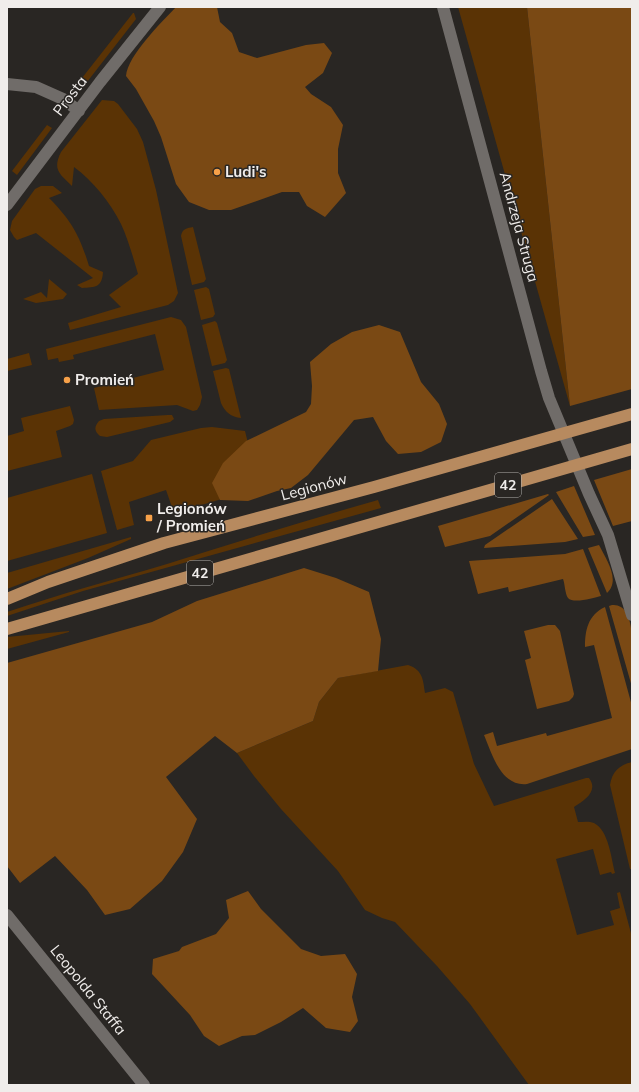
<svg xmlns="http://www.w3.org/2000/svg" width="639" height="1092" font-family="Mulish,sans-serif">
  <rect width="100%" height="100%" fill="#292623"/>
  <path fill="#5a3305" d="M 458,7 L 527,7 L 570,406 Z
    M 133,13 L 134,13 L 136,19 L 87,82 L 82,78 Z
    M 102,100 L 114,101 L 118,104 L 137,129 L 143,142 L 156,190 L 178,293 L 174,301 L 168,305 L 70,330 L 68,323 L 121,307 L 109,295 L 138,274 C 133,257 128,239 121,224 C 110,202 93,181 74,167 L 72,186 C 60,174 52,170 61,152 Z
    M 47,125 L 52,128 L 17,175 L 12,171 Z
    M 41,186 L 53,186 L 62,193 L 49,198 C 71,220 80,236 89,266 L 103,272 C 102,288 95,287 82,288 L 77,285 L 93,278 L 36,233 L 17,240 L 14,237 L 10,230 L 12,221 L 35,189 Z
    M 193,227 L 206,279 L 204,282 L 192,285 L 181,236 C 182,229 187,228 193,227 Z
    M 49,279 L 67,294 L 63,299 L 36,303 L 23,299 L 41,292 L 47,298 Z
    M 206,287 L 209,289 L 215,314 L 213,317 L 201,320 L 194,290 Z
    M 171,317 L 181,320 L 186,327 L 202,397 L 200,405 L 197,410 L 193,411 L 177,405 L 99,410 L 94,388 L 164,370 L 155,334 L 73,355 L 74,359 L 59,362 L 58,358 L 48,360 L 46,349 Z
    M 215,321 L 217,323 L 227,360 L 225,363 L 212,366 L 202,325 Z
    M 29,353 L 32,365 L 7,371 L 7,359 Z
    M 226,368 L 229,369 L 241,418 C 231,417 225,412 221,403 L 213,371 Z
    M 70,406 L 74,420 L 73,424 L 70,426 L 56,431 L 62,457 L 7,471 L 7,436 L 24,431 L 21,418 Z
    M 168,415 L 172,415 L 174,419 L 170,422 L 107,437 L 100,436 C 94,431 94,427 99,421 L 104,419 Z
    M 212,427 L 245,431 L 259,488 L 174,513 L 166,490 L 129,502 L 134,525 L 117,530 L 101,471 L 133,461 L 151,440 L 201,428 Z
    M 92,474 L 107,533 L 7,561 L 7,498 Z
    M 378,500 L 381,508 L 83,591 L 7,616 L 7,612 C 60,594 113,580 167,564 C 237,542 307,520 378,500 Z
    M 131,537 L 131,539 L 88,558 L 7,589 L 7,573 Z
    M 69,631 L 69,632 L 7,649 L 7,637 Z
    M 408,665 C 423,670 423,680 425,693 L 445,688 L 453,692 L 474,764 L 494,806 L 586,778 L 589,778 C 599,791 584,801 574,807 L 578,822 C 583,822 589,821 594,823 C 609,831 611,858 615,873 L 612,874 L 611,872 L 600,875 L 593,849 L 556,859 L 577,935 L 614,925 L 610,911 L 620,908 L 617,893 L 620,892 L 632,937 L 632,1085 L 529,1085 L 470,1004 L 437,966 L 395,922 L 382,918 L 365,910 L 338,871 L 281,809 L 254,776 L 237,753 L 313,721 L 319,702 L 338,678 Z
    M 632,762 L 632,869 L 630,869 L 610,785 C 612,772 619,765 632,762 Z"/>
  <path fill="#7a4914" d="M 176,7 L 217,7 L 220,22 L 232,33 L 239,52 L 257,58 L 306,45 L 324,43 L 332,53 L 323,73 L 305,87 L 311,94 L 331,107 L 343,125 L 338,149 L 338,173 L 346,193 L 325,217 L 307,206 L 299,192 L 282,192 L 231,210 L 209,210 L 189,202 L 176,184 L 161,137 L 154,121 L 136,89 L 126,76 C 128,55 161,23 176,7 Z
    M 527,7 L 632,7 L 632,389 L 570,406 Z
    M 379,325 L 400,332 L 421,382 L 439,404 L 447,424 L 441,442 L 421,452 L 398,454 L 386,441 L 373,417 L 354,420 L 308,475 L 291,488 L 277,491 L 248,501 L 220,500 L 212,483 L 223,463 L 246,441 L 306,412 L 311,404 L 312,386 L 310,362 L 331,344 L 352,332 Z
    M 632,469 L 632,521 L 613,526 L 594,480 Z
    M 574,486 L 595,535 L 583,537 L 556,492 Z
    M 548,494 L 549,495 L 490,536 L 445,547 L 438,526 Z
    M 552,499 L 578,539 L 565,542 L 484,548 L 485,545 Z
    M 599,545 C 606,559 621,580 607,593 L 588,548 Z
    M 583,549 L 601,596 C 594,598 573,604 568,598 C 565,594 565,584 563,579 L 509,592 L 508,587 L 478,594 L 469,561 L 565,554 Z
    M 304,568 L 336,578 L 369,592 L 381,639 L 378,671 L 338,678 L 319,702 L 313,721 L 237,753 L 215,736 L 166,777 L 197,819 L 183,852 L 162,881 L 130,909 L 105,915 L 87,890 L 55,856 L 20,883 L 7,866 L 7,663 L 152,622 L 197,601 Z
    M 612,605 C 617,605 622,606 625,611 C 636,624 632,670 632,687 L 609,606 Z
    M 605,607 L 632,706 L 632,749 L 527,784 C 501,787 492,754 484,735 L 493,732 L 497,746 L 546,733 L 547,736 L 612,718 L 594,645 L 585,647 C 585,630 588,615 605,607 Z
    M 548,625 L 555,625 L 560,631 L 574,694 L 573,697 L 569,701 L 537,709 L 525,660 L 531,658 L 524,631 Z
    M 248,891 L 261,909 L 301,949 L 321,956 L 345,954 L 357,974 L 352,997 L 358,1021 L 350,1032 L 326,1028 L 303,1008 L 281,1022 L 255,1035 L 242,1036 L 219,1046 L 204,1036 L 190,1015 L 152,974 L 153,959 L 179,951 L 182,947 L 216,934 L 229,918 L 226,900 Z"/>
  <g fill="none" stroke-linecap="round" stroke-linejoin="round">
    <path stroke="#706c69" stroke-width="12" d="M 443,7 L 541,371 L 549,398 L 589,494 L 608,535 L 632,615
      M 7,84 L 36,87 L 63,99 L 79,111
      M 7,205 L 100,82 L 160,7
      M 7,915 L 144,1085"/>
    <path stroke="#b78a5f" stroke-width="12" d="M 7,599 L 48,582 L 164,543 L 374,487 L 632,414
      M 7,629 L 632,449"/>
  </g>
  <g fill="#f7a149" stroke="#292623" stroke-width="1.5">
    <circle cx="217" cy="172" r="4"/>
    <circle cx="67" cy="380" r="4"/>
    <rect x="145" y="514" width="8" height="8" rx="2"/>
  </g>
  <g text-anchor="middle" stroke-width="3" stroke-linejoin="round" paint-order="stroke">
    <g fill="#292623" stroke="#b4b1af" stroke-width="1">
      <rect x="495" y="473" width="26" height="24" rx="3"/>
      <rect x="187" y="561" width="26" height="24" rx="3"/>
    </g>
    <g font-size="14" font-weight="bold" fill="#f0edeb">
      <text x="508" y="490">42</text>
      <text x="200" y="578">42</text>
    </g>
    <g font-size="15" fill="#f0edeb" stroke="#292623">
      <text transform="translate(70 96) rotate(-53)" y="5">Prosta</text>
      <text transform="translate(519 227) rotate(75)" y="5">Andrzeja Struga</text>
      <text transform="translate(314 487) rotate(-15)" y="5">Legionów</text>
      <text transform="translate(88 990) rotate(51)" y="5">Leopolda Staffa</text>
    </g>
    <g font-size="15" font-weight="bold" fill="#f0edeb" stroke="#292623" text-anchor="start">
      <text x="225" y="177">Ludi's</text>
      <text x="75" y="385">Promień</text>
      <text x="157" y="514">Legionów<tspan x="157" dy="17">/ Promień</tspan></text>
    </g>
  </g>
  <rect width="639" height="1092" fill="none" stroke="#f0edeb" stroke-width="16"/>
</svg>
